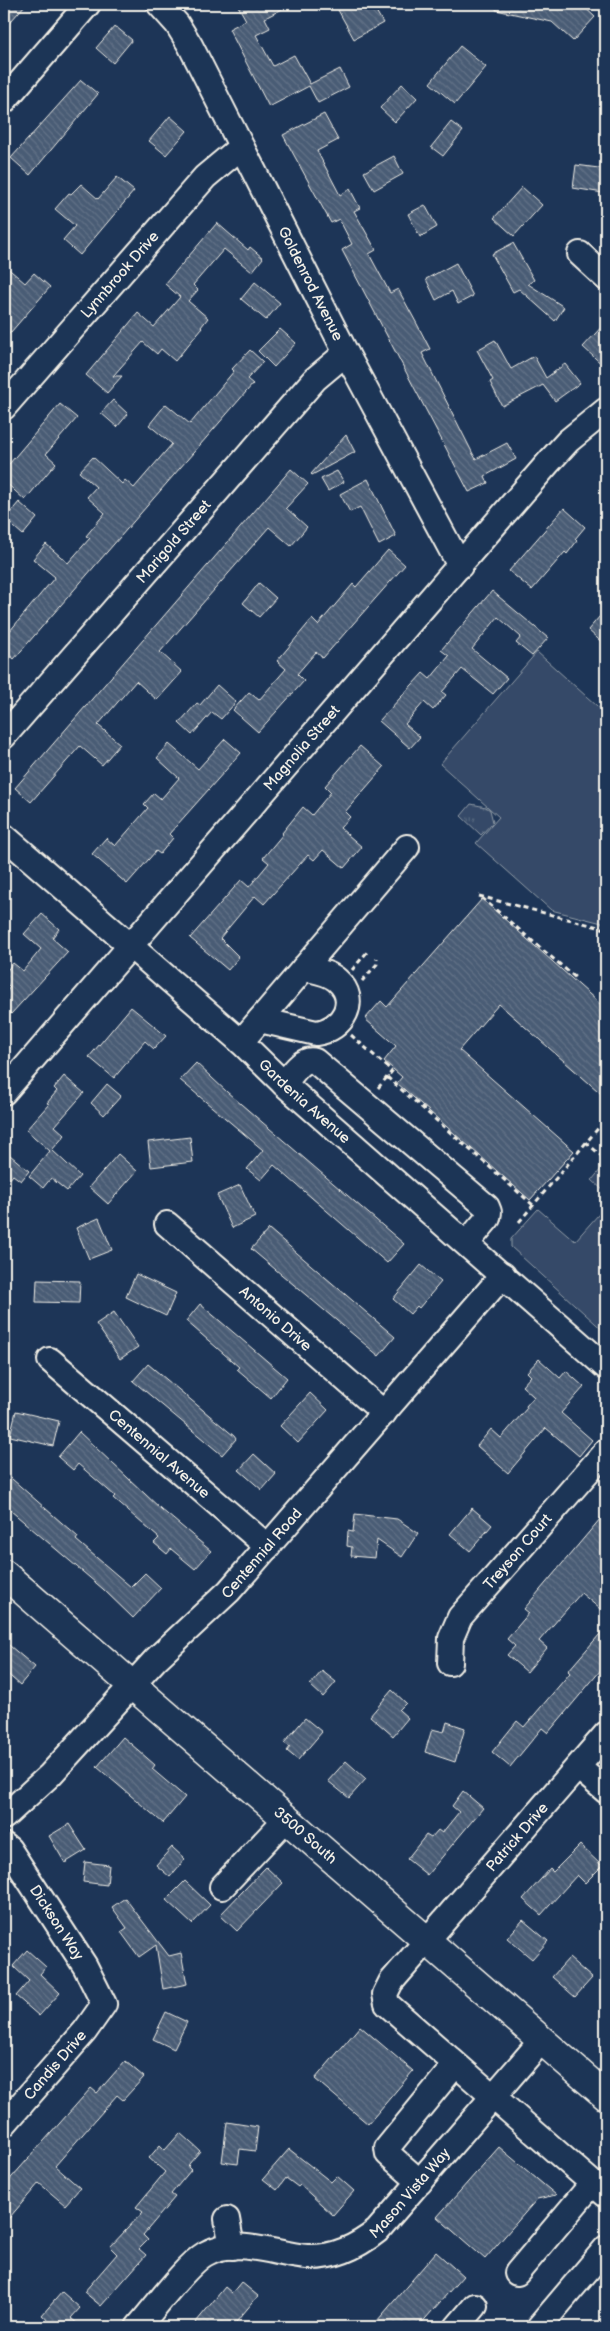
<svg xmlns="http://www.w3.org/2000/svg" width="610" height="2331" font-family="'Balsamiq Sans',sans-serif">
  <defs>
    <pattern id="park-tufts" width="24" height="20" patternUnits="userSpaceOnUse" patternTransform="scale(1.25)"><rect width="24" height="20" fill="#354a67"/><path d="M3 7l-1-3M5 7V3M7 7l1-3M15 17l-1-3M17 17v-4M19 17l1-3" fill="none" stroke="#53657d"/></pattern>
    <pattern id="building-back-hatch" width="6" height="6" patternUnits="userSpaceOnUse" patternTransform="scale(1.25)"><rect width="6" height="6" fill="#485b74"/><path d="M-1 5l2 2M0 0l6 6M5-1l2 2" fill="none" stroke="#637388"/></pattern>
  </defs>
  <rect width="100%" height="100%" fill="#1d3557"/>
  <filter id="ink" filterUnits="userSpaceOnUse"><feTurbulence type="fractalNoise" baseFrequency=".02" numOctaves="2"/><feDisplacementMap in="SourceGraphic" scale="10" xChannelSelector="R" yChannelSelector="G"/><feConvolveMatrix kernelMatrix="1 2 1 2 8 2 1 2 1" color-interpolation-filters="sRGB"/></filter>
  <g filter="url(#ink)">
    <path fill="#354a67" stroke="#949ea8" d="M 537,652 L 606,714 L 606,924 L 551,910 L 476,843 L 499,817 L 440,764 Z
      M 606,1163 L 606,1193 L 592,1180 Z
      M 606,1206 L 606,1333 L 511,1247 L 511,1239 L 538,1209 L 575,1241 Z"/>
    <path fill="url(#park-tufts)" stroke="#949ea8" d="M 471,804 L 486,807 L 490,810 L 493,822 L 481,835 L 461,816 Z"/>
    <path fill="url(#building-back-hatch)" stroke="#f4f1e8" d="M 4,4 L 26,4 L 4,29 Z
      M 237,4 L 292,4 L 265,18 L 270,28 L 256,35 L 273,66 L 294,55 L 310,84 L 340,69 L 349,87 L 318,103 L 309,86 L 269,107 L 229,29 L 246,20 Z
      M 349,4 L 372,4 L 383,23 L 354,39 L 338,10 Z
      M 497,4 L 581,4 L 595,17 L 573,41 L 552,22 L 496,10 Z
      M 115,26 L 132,40 L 113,63 L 96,48 Z
      M 460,46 L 486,67 L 455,104 L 430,83 Z
      M 81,80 L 98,94 L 30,175 L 11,158 Z
      M 402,84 L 417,98 L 395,122 L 380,108 Z
      M 324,114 L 338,140 L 317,151 L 340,195 L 350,189 L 360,208 L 354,211 L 376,250 L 369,254 L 390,293 L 398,289 L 417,324 L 430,349 L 422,353 L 473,454 L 476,459 L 507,443 L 516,459 L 485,476 L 488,483 L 469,492 L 342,250 L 352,244 L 339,219 L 331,223 L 283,135 Z
      M 170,116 L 187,131 L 166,155 L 149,141 Z
      M 451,122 L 463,131 L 443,156 L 431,147 Z
      M 394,156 L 403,174 L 374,190 L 364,172 Z
      M 576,165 L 606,169 L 603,193 L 573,188 Z
      M 117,177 L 134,191 L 80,255 L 63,240 L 75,226 L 55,209 L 69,193 L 71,194 L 81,184 L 98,199 Z
      M 522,187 L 542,205 L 514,236 L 494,218 Z
      M 425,205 L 437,227 L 420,237 L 408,214 Z
      M 217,223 L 248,250 L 250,247 L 263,258 L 252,272 L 224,249 L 193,285 L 198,290 L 188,301 L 208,318 L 201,327 L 202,328 L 175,361 L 161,349 L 157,354 L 143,342 L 113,376 L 122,376 L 107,393 L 86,375 L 138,313 L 154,327 L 180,297 L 165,284 Z
      M 513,243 L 534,280 L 528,284 L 564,307 L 555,321 L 519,289 L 513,292 L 492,254 Z
      M 456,263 L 473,296 L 458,304 L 452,291 L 436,300 L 426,279 Z
      M 4,265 L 25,283 L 34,273 L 50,287 L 4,340 Z
      M 255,282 L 280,303 L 266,320 L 241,299 Z
      M 606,322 L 606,368 L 583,347 Z
      M 280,329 L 296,343 L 274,367 L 258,351 Z
      M 495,340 L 511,369 L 534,356 L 546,378 L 565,364 L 580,383 L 555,401 L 543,385 L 502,406 L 490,382 L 493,380 L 477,350 Z
      M 250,350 L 263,362 L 247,379 L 253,384 L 14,659 L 4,650 L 4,638 L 55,577 L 33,559 L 46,544 L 68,563 L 90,538 L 86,536 L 105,513 L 87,497 L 96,487 L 79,472 L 93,457 L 122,484 L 125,480 L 134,488 L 172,444 L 149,425 L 166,404 L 190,424 L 234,371 L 232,369 Z
      M 113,400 L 128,414 L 117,427 L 101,413 Z
      M 60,404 L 77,418 L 46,454 L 56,463 L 25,500 L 4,481 L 4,470 Z
      M 346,435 L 355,452 L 312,475 L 311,474 Z
      M 291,469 L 308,484 L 286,508 L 307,527 L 291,546 L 269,527 L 160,652 L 182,672 L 157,700 L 136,681 L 98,725 L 120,744 L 102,765 L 80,746 L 31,802 L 15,788 Z
      M 337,471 L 344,482 L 328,491 L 321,479 Z
      M 368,479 L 396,536 L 379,545 L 360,507 L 350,512 L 340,494 Z
      M 19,502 L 37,518 L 23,535 L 5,519 Z
      M 564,508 L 585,527 L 575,539 L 577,541 L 567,554 L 565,552 L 532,590 L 509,571 Z
      M 388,550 L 405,565 L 323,658 L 316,652 L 297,674 L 304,681 L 258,732 L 233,710 L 249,692 L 259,700 L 286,669 L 277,661 L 312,619 L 318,625 L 353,584 L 356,587 Z
      M 259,583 L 276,598 L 259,617 L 243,603 Z
      M 492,591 L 548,638 L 532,656 L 516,643 L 521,637 L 498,617 L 472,649 L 507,678 L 493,694 L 462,669 L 442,692 L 446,695 L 433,710 L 424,702 L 405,724 L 420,737 L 410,748 L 379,721 L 423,673 L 430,679 L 449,656 L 441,650 Z
      M 606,609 L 606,646 L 588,630 Z
      M 217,685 L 236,702 L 221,719 L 212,712 L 192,735 L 179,723 L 197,703 L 200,705 Z
      M 225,739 L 241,753 L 169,834 L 173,838 L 160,854 L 156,851 L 127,884 L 92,854 L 106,838 L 115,846 L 148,808 L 144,804 L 154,793 L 161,799 L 179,778 L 157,758 L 169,744 L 198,769 Z
      M 360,746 L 384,767 L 345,812 L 350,817 L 340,828 L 362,847 L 344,868 L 323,850 L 314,860 L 308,855 L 264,904 L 255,896 L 220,938 L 239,957 L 228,970 L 190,938 L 241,880 L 249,887 L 269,863 L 263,858 L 283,834 L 282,833 L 303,807 L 312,815 L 331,792 L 325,786 Z
      M 482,899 L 606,1009 L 606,1098 L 499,1004 L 459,1050 L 574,1151 L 530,1200 L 397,1083 L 402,1077 L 384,1061 L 396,1046 L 365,1019 L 381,1001 L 387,1007 Z
      M 42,914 L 59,929 L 52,938 L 68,952 L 11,1014 L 4,1007 L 4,995 L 10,987 L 4,981 L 4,974 L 13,963 L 23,971 L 41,949 L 24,934 Z
      M 131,1007 L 166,1036 L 154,1049 L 145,1041 L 114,1078 L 89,1057 Z
      M 196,1063 L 227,1092 L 404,1244 L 387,1263 L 274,1165 L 261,1180 L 247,1169 L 263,1150 L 180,1080 Z
      M 64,1076 L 84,1093 L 55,1126 L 65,1135 L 52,1150 L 80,1176 L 67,1191 L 51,1178 L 43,1188 L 29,1176 L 50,1151 L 26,1130 L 49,1104 L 47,1103 L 57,1091 L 54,1088 Z
      M 107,1084 L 121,1096 L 104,1115 L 91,1103 Z
      M 190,1137 L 193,1162 L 151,1167 L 148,1142 Z
      M 4,1150 L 29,1171 L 21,1181 L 13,1175 L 4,1186 Z
      M 118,1154 L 137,1171 L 108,1204 L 89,1187 Z
      M 240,1185 L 255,1217 L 232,1228 L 217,1195 Z
      M 99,1218 L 112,1250 L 89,1259 L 76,1228 Z
      M 269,1229 L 395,1337 L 379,1356 L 251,1249 Z
      M 421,1265 L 441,1282 L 419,1308 L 417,1306 L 410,1314 L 393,1299 Z
      M 136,1274 L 176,1293 L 166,1316 L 126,1297 Z
      M 37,1280 L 80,1281 L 79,1303 L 36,1302 Z
      M 200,1304 L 287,1378 L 271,1398 L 237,1369 L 239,1367 L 186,1321 Z
      M 114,1312 L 138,1347 L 120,1359 L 96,1324 Z
      M 539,1359 L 560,1378 L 566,1371 L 584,1387 L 561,1413 L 592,1440 L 579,1456 L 546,1428 L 508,1473 L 477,1446 L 491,1429 L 501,1438 L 527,1408 L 526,1406 L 534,1397 L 522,1386 L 531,1376 L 527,1372 Z
      M 148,1364 L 234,1436 L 236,1439 L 222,1455 L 133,1381 Z
      M 310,1393 L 328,1410 L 298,1443 L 280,1426 Z
      M 16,1411 L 59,1421 L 53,1446 L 10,1436 Z
      M 79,1432 L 161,1509 L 211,1551 L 195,1569 L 171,1549 L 167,1554 L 154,1543 L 159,1538 L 113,1498 L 115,1496 L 78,1464 L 73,1470 L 58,1457 Z
      M 254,1454 L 276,1474 L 262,1490 L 239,1470 Z
      M 4,1472 L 78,1537 L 76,1540 L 131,1587 L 145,1573 L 161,1588 L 133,1618 L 103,1589 L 4,1505 Z
      M 472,1508 L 492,1525 L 470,1551 L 450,1534 Z
      M 606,1512 L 606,1614 L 581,1593 L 539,1641 L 547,1648 L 527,1672 L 507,1655 L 515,1646 L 507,1639 L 529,1613 L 524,1609 Z
      M 355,1514 L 397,1519 L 418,1533 L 402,1557 L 377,1540 L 375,1558 L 351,1556 L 352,1547 L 347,1546 L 348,1531 L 353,1532 Z
      M 606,1627 L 606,1664 L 548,1733 L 542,1728 L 510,1767 L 492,1752 L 517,1721 L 524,1727 L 570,1673 L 568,1671 Z
      M 4,1641 L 35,1667 L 20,1685 L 4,1671 Z
      M 322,1671 L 336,1682 L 323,1697 L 310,1685 Z
      M 392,1690 L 406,1703 L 399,1710 L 408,1718 L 393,1736 L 370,1716 Z
      M 305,1718 L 322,1732 L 298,1760 L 287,1751 L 290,1747 L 284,1743 Z
      M 447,1722 L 465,1728 L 455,1762 L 425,1752 L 432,1729 L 444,1732 Z
      M 123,1737 L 155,1765 L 152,1769 L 185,1797 L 163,1823 L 97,1767 Z
      M 346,1761 L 366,1779 L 349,1798 L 328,1781 Z
      M 463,1791 L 483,1808 L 427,1875 L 407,1859 L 426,1835 L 431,1838 L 438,1830 L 442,1833 L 459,1812 L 452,1806 Z
      M 69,1824 L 86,1850 L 65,1863 L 49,1836 Z
      M 580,1845 L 602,1866 L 585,1883 L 577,1875 L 541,1915 L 523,1899 L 550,1869 L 553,1872 Z
      M 172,1847 L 185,1859 L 170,1877 L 156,1865 Z
      M 85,1862 L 109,1865 L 107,1885 L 83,1882 Z
      M 266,1867 L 283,1883 L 237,1931 L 220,1915 Z
      M 185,1881 L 210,1905 L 192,1924 L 166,1900 Z
      M 125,1898 L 169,1956 L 181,1953 L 187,1984 L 163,1989 L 156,1945 L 139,1957 L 121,1932 L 127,1928 L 112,1907 Z
      M 523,1920 L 548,1941 L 532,1959 L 507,1938 Z
      M 27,1950 L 46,1967 L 40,1974 L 60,1993 L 39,2016 L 16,1996 L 29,1981 L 13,1966 Z
      M 569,1958 L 592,1978 L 575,1997 L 552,1977 Z
      M 166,2012 L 187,2022 L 174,2049 L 153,2039 Z
      M 360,2026 L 413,2071 L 368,2124 L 315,2079 Z
      M 125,2061 L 144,2077 L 123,2100 L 117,2095 L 55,2166 L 80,2188 L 65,2205 L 39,2183 L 4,2224 L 4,2186 L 91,2088 L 97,2093 Z
      M 227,2122 L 258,2127 L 255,2151 L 240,2149 L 238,2164 L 222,2162 Z
      M 180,2133 L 200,2151 L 189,2164 L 188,2167 L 191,2170 L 171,2194 L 175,2197 L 143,2235 L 148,2240 L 139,2249 L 146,2255 L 101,2306 L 84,2292 L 117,2254 L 110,2247 L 143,2212 L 136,2207 L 165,2172 L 149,2158 L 160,2145 L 165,2150 Z
      M 499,2147 L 556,2195 L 537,2199 L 485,2259 L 437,2217 Z
      M 289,2149 L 331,2182 L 337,2176 L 354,2191 L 333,2215 L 300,2185 L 298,2187 L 286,2178 L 277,2190 L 263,2179 Z
      M 436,2252 L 463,2276 L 418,2327 L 385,2327 L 377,2321 Z
      M 241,2282 L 258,2296 L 232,2327 L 192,2327 L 225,2287 L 232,2293 Z
      M 62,2292 L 80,2308 L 71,2318 L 81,2327 L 55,2327 L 42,2315 Z"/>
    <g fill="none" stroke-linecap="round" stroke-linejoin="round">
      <defs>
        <g id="minor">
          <path id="s1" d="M 159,4 L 177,24 L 190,45 L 346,353 L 460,566"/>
          <path d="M 4,101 L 88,4"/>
          <path d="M 580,254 L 606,278"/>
          <path id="s2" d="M 4,407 L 205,177 L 241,147"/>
          <path id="s3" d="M 4,736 L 315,379 L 346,353"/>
          <path id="s4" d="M 4,836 L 241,1042 L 284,1084 L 606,1367"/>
          <path d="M 260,1020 L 316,1033 C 343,1030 360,1000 337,980 C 328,972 315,971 304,968"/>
          <path d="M 241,1042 L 407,847"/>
          <path d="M 284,1084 C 292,1074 302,1057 315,1061 L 487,1207 L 489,1212 L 488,1218 L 467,1243"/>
          <path id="s5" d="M 4,1092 L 548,463 L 568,441 L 606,410"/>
          <path id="s6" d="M 167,1224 L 384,1413"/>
          <path id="s7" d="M 50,1360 L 268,1547"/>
          <path id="s8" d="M 450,1663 L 451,1638 L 460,1617 L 606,1451"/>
          <path d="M 606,1734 L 391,1982 L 385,1994 L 387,2004 L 606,2195"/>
          <path d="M 578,1767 L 606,1791"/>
          <path id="s9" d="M 4,1817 L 50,1775 L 156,1659 L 229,1591 L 503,1275"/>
          <path id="s10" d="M 4,1845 L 9,1849 L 85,1966 L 104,2004 L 85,2031 L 4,2124"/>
          <path d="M 222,1887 L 286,1819"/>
          <path d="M 420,2182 L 388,2154 L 387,2148 L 455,2065"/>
          <path d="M 227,2219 L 232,2247"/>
          <path d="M 517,2273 L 592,2184"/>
          <path id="s11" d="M 138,2327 C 154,2309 186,2265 205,2254 C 236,2236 276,2255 307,2257 C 335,2258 357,2247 377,2231 L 542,2040"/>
          <path d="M 457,2327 L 475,2306"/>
          <path d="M 539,2327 L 606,2248"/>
        </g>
        <g id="major">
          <path id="s12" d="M 4,1574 L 606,2096"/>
        </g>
      </defs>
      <use href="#minor" stroke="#f4f1e8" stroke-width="28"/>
      <use href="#major" stroke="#f4f1e8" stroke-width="31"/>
      <path stroke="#f4f1e8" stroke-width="3" stroke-dasharray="5 4" stroke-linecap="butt" d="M 479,896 L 606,929
        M 482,898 L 577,979
        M 352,970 L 368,951
        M 362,981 L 377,964 L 377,958
        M 351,1035 L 392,1071
        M 387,1077 L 533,1205
        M 378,1088 L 393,1070
        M 586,1142 L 606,1160
        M 519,1222 L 606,1119"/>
      <use href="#minor" stroke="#1d3557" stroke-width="24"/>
      <use href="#major" stroke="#1d3557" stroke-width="28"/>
    </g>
  </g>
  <g text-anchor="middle" stroke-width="4" stroke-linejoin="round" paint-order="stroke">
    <g font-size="15" fill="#f4f1e8" stroke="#1d3557">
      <text dy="5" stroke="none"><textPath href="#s2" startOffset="176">Lynnbrook Drive</textPath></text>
      <text dy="5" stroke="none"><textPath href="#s1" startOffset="319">Goldenrod Avenue</textPath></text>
      <text dy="5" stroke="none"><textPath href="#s3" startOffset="258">Marigold Street</textPath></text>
      <text dy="5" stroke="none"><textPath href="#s5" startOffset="455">Magnolia Street</textPath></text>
      <text dy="5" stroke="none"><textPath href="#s4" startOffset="401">Gardenia Avenue</textPath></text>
      <text dy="5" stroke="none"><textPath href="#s6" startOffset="144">Antonio Drive</textPath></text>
      <text dy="5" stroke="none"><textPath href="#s7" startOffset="144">Centennial Avenue</textPath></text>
      <text dy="5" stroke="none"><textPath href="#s8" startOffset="135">Treyson Court</textPath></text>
      <text dy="5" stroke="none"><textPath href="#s9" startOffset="369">Centennial Road</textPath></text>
      <text dy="5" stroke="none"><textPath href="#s12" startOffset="399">3500 South</textPath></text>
      <text transform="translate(517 1837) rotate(-49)" y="5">Patrick Drive</text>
      <text dy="5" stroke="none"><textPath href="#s10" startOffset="94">Dickson Way</textPath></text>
      <text transform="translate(55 2065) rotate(-49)" y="5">Candis Drive</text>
      <text dy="5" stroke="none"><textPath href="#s11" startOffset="330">Mason Vista Way</textPath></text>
    </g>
  </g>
  <rect width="610" height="2331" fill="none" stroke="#1d3557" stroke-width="20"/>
  <rect x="10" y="10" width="590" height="2311" fill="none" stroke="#f4f1e8" stroke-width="2" filter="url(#ink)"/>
</svg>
